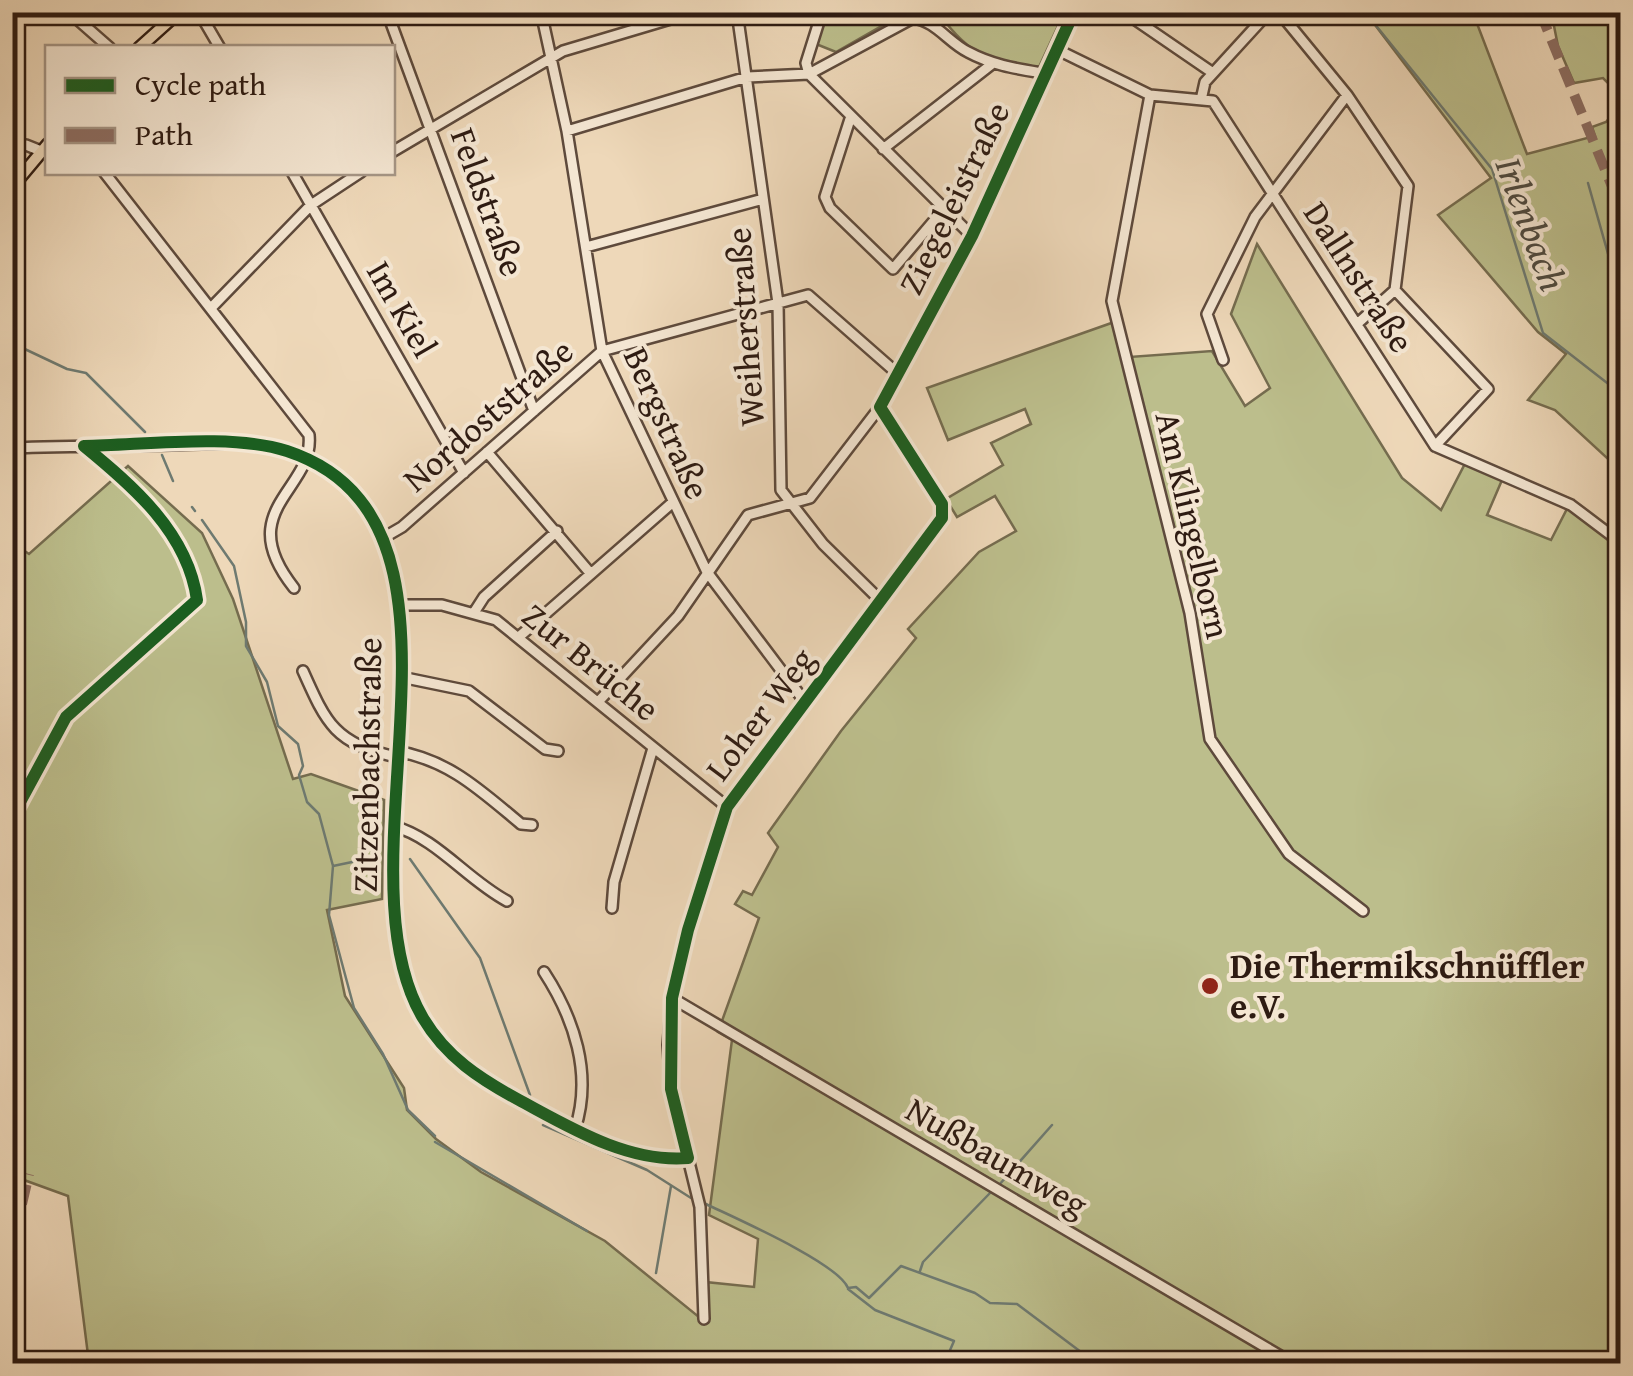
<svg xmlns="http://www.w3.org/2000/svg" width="1633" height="1376" font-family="'Gentium Book Plus',serif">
  <rect width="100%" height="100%" fill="#eed8b9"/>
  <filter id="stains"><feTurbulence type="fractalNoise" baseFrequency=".002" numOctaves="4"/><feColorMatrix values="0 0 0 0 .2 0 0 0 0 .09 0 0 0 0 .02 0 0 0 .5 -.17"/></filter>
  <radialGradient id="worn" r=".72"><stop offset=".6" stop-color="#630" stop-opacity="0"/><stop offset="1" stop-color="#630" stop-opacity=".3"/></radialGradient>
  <path fill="#bcbe8c" stroke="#756c4f" stroke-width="2.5" d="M 893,12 L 899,16 L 836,52 L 816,44 L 827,13 Z
    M 1064,13 L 1039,67 C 986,60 972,57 939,14 Z
    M 1366,13 L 1455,13 L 1458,18 L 1473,13 L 1527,154 L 1595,136 L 1592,127 L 1606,122 L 1620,105 L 1620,470 L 1555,410 L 1528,400 L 1566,354 L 1538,332 L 1438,215 L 1491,178 Z
    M 1568,13 L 1572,22 L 1578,20 L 1576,13 L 1620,13 L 1620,95 L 1603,78 L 1574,83 L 1558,46 L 1552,16 Z
    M 1257,244 L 1402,478 L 1441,510 L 1469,456 L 1505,473 L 1487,515 L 1551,540 L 1571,501 L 1620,537 L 1620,1363 L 89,1363 L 68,1196 L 13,1176 L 13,543 L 29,554 L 128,466 L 202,533 L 233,599 L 293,779 L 311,774 L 384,800 L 382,899 L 327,910 L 345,996 L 404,1088 L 407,1110 L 436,1139 L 481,1172 L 605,1241 L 705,1322 L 705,1282 L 754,1287 L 758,1239 L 709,1215 L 732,1040 L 718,1032 L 759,918 L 735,904 L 743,891 L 752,895 L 778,847 L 768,833 L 841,731 L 916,638 L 908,629 L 979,552 L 1016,531 L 995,496 L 957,517 L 946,499 L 1003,465 L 991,443 L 1031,424 L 1025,409 L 948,440 L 927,388 L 1120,320 L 1130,357 L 1212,351 L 1245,406 L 1270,388 L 1231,314 Z"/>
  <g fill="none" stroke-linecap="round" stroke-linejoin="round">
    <path stroke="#6e7a71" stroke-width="2.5" d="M 1365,12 L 1492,169 L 1543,333 L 1620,393
      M 1588,183 L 1620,296
      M 12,343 L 67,369 L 86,373 L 145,432
      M 1617,358 L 1620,342
      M 1616,366 L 1620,378
      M 162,455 L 173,481
      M 192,507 L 195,511
      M 202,520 L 234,566 L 246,622 L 246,646 L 267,682 L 278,726 L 298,744 L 303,766 L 299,775 L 307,802 L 319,814 L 333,866 L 376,857
      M 410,859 L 480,958 L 530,1095
      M 333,866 L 329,915 L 354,1008 L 383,1054 L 408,1110 L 435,1136
      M 543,1125 L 647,1170 L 691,1198
      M 1052,1125 L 999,1185 L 1088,1237
      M 919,1138 L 992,1180
      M 435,1142 L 587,1231
      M 706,1204 C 735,1218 838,1263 848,1288 L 856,1287 L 869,1298 L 901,1266 L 975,1293 L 990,1303 L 1017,1304 L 1097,1364
      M 920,1271 L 923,1262 L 991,1192
      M 656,1273 L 671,1186
      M 848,1289 L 875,1310 L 954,1341 L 944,1364
      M 1216,1364 L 1238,1359"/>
    <defs>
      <path id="minor" d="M 69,12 L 110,48
        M 199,12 L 220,48
        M 387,12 L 534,411
        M 541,12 L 567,131 L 602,351 L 707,572 L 805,702
        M 737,12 L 778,303 L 781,490 L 823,544 L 881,601
        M 822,12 L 806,63 L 809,74 L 972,236
        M 1124,12 L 1213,73
        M 1279,12 L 1347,95 L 1408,186 L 1395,290 L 1357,324
        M 1058,50 L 1150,95 L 1213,101 L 1435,446 L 1571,505 L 1620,542
        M 1150,95 L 1112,301 L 1190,613 L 1210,739 L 1289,854 L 1363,911
        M 1201,100 L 1205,82 L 1269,12
        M 851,116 L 825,197 L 830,208 L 893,269 L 944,209
        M 567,131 L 747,77 L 809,74 L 913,18 C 936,21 948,42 968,52 C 994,66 1019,69 1048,74
        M 12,149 L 26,145 L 41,151
        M 883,149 L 992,64
        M 392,152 L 563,51 L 694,12
        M 104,172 L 309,435 C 315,490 231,509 294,588
        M 292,172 L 464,473
        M 586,247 L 763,199
        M 1395,290 L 1488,389 L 1435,446
        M 211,308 L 311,205 L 361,172
        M 1223,360 L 1207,314 L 1255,217 L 1347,95
        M 84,446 L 118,473
        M 12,448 C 66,446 119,446 172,445 C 209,444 249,440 285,450 C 500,514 334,865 422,1017 C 444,1054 476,1077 512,1096 C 565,1125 626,1164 688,1158
        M 487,452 L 591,574
        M 383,538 L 402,527 L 602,351 L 808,295 L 898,374
        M 401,605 L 442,605 L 496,620 L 727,807
        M 475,611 L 484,597 L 557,531
        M 520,636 L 672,503
        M 303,671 C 327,725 335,743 396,757
        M 401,677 L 469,691 L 545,749 L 558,751
        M 598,702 L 678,616 L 748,515 L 810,498 L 880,407 L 972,236 L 1074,12
        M 396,751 C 449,760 480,790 521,824 L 532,825
        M 393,826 C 437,838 466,879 507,901
        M 612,908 L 614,882 L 653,748
        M 544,972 C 574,1018 593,1074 575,1129
        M 672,998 L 1294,1364
        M 12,1261 L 17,1232
        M 12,1311 L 20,1364
        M 704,1319 L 700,1207 L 671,1089 L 668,1045 L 672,998 L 688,930 L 727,807 L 942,518 L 942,504 L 880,407"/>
      <path id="major" d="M 139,48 L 179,12
        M 12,187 L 48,144"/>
    </defs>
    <use href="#minor" stroke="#5e4a3c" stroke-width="14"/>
    <use href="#major" stroke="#2e1b12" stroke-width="15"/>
    <use href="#minor" stroke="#f4e6d2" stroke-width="9"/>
    <use href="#major" stroke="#eed8b9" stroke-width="10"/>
    <path stroke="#8d6e63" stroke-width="10" stroke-dasharray="20 10" stroke-linecap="butt" d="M 1540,12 L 1620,206
      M 22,1204 L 29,1174"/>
    <defs>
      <path id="cycleway" d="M 84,446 C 145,445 230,433 287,451 C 502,522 331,864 423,1018 C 446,1057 480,1079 519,1100 C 571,1128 628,1163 688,1158 L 671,1089 L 672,998 L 688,930 L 727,807 L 942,518 L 942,504 L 880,407 L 972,236 L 1074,12
        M 12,817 L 66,717 L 197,600 C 188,533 133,486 84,446"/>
    </defs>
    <use href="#cycleway" stroke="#f4e6d2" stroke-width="19"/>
    <use href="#cycleway" stroke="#1b5e20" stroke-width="12"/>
  </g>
  <circle fill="#8f2418" stroke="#f4e6d2" stroke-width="4" cx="1210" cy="986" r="10"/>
  <g text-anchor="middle" stroke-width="8" stroke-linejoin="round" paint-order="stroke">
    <g font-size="35" fill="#2e1b12" stroke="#f4e6d2">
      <text transform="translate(954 198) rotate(-64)" y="12">Ziegeleistraße</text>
      <text transform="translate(488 202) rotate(70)" y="12">Feldstraße</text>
      <text transform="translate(1359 277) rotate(57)" y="12">Dallnstraße</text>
      <text transform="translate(402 309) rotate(60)" y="12">Im Kiel</text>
      <text transform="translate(745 327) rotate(-94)" y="12">Weiherstraße</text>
      <text transform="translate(488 415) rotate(-41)" y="12">Nordoststraße</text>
      <text transform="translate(667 423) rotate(66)" y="12">Bergstraße</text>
      <text transform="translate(1193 525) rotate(77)" y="12">Am Klingelborn</text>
      <text transform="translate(591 662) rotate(39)" y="12">Zur Brüche</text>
      <text transform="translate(760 714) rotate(-53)" y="12">Loher Weg</text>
      <text transform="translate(367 765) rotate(-89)" y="12">Zitzenbachstraße</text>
      <text transform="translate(997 1157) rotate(30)" y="12">Nußbaumweg</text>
    </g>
    <g font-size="35" font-weight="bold" fill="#2e1b12" stroke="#f4e6d2" text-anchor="start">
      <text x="1230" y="978">Die Thermikschnüffler<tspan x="1230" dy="40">e.V.</tspan></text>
    </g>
    <g font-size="38" font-style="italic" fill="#4e4b41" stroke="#f4e6d2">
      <text transform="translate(1531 224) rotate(70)" y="13">Irlenbach</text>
    </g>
  </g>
  <rect width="1633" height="1376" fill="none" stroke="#eed8b9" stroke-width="50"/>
  <rect x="15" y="15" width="1603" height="1346" fill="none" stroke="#2e1b12" stroke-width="5"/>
  <rect x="25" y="25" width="1583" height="1326" fill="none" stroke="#2e1b12" stroke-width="2.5"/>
  <rect x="45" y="45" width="350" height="130" fill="#f4e6d2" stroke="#a59585" stroke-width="2.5"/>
  <rect x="65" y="78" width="50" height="15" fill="#1b5e20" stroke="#a59585" stroke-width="2.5"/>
  <text x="135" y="95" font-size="30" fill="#2e1b12">Cycle path</text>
  <rect x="65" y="128" width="50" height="15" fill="#8d6e63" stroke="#a59585" stroke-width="2.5"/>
  <text x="135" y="145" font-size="30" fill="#2e1b12">Path</text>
  <rect width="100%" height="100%" filter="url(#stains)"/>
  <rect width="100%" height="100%" fill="url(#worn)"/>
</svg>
